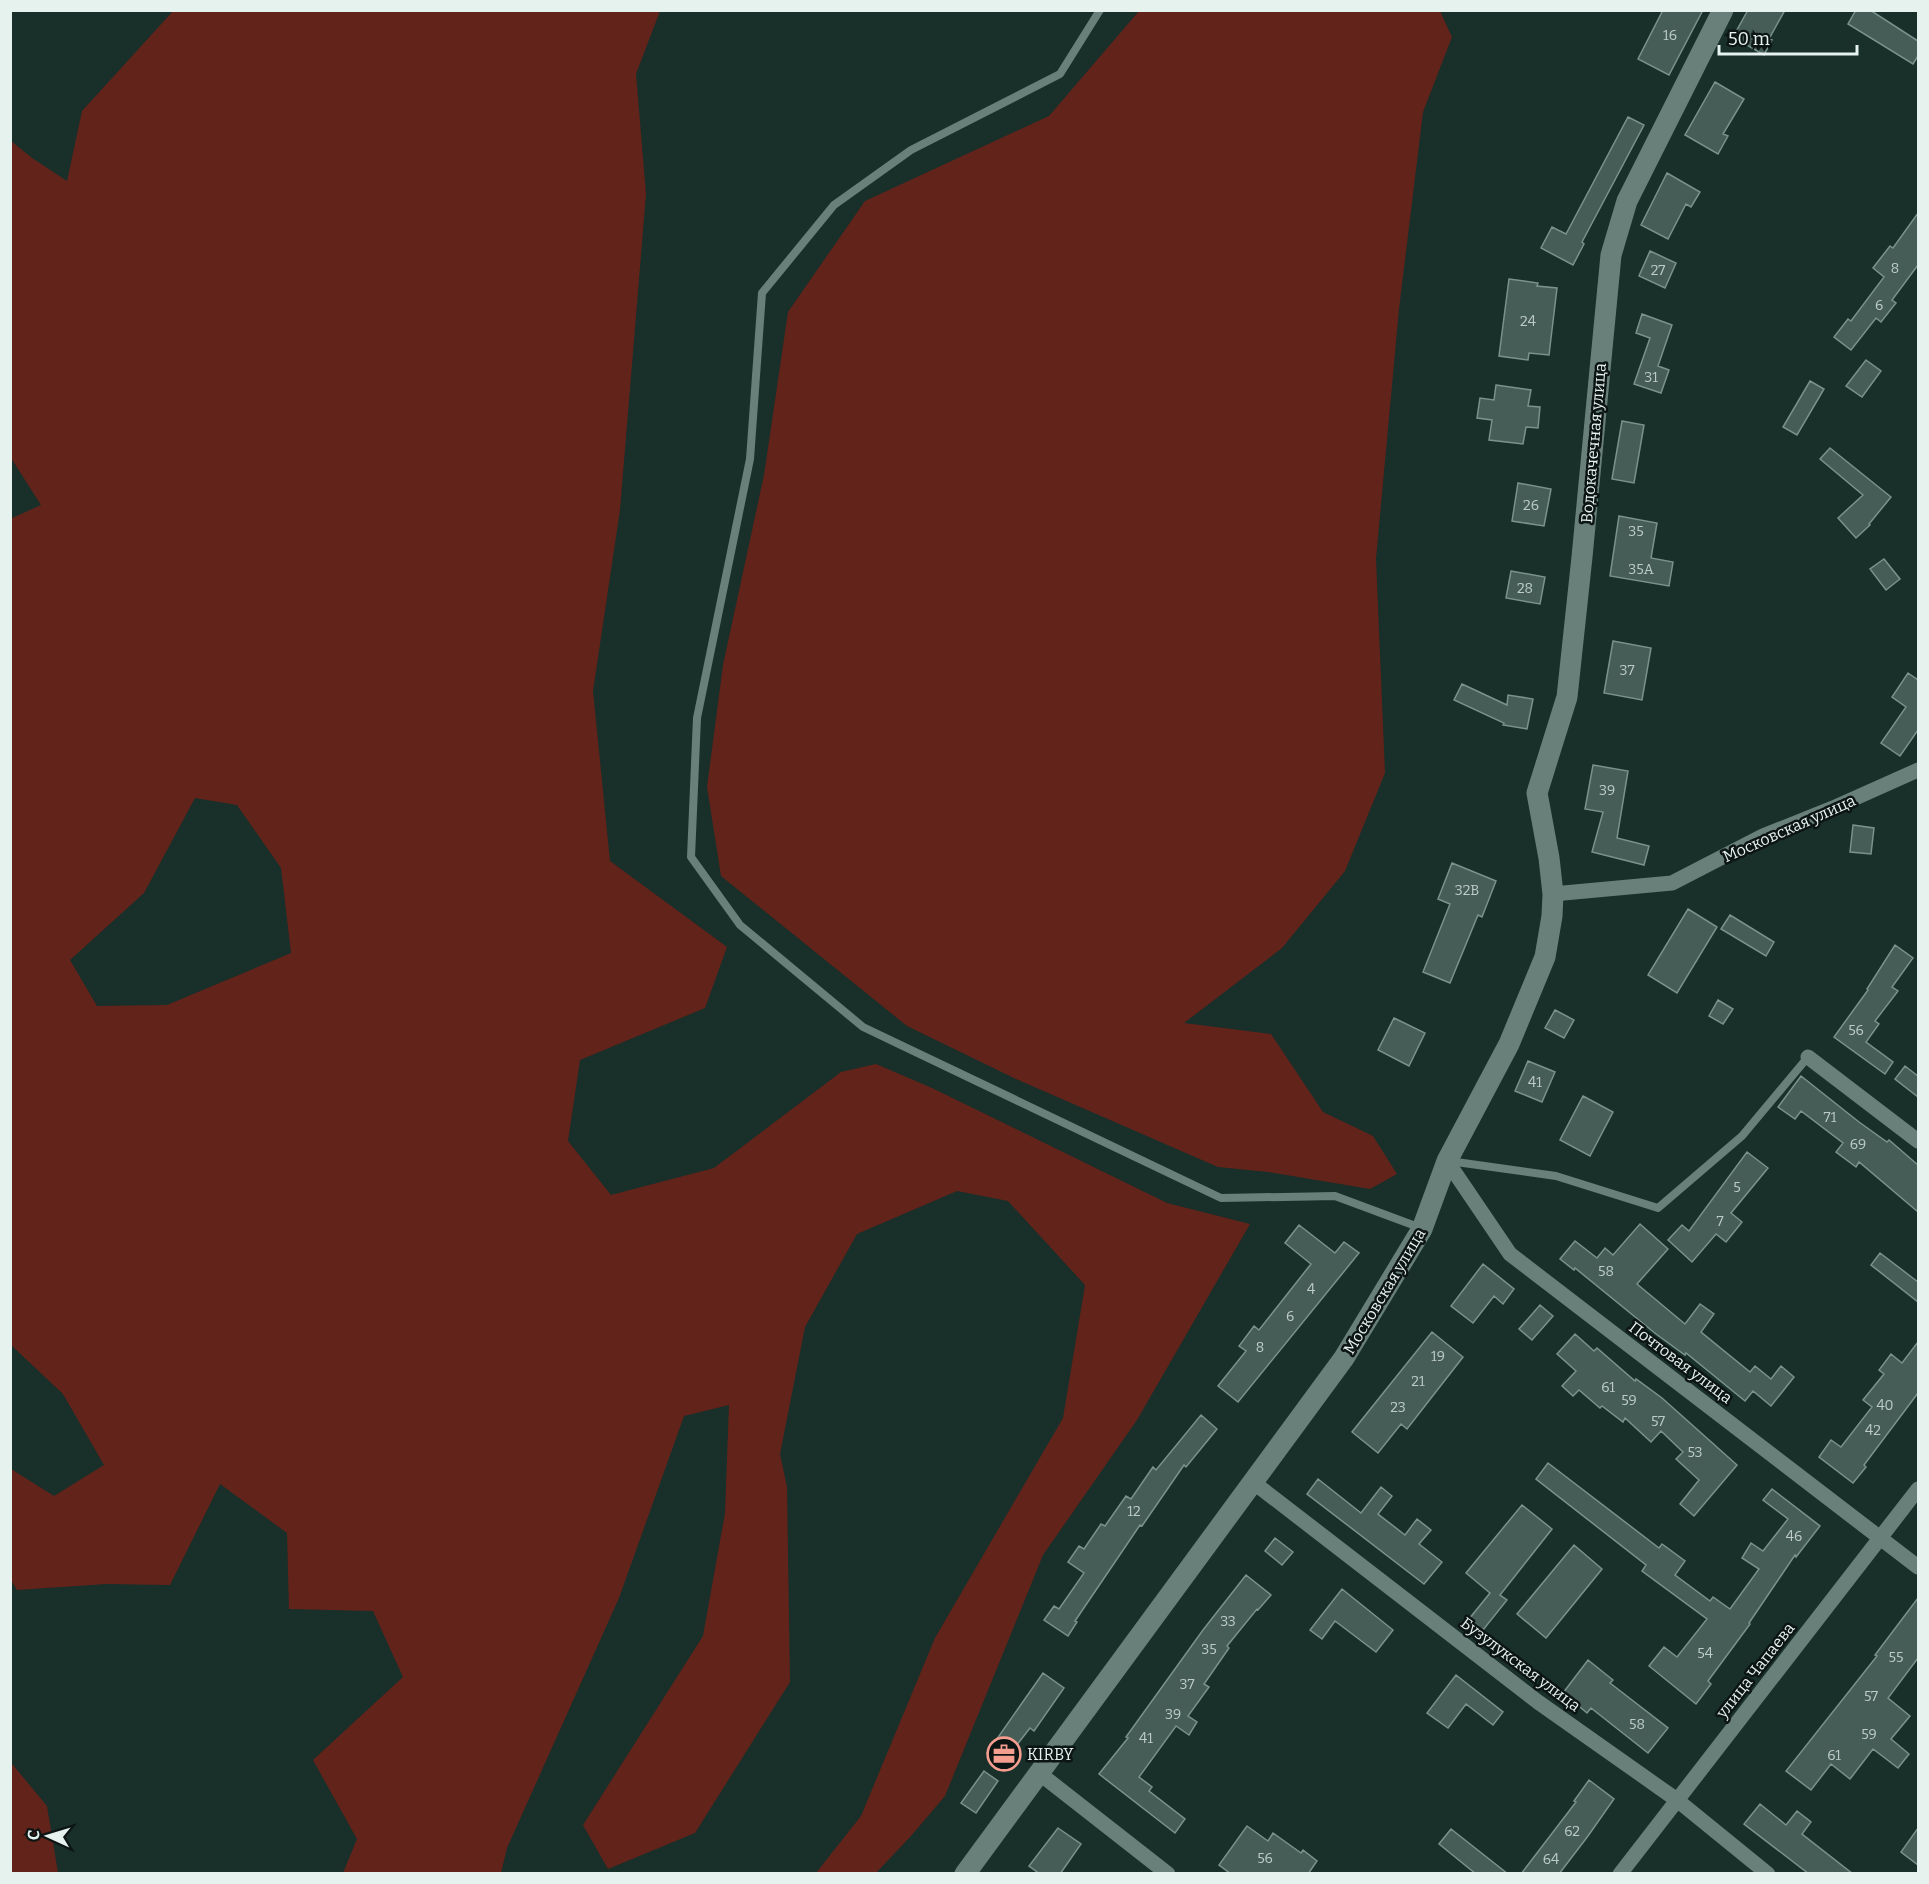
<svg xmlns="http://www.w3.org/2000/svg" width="1929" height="1884" font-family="Bitter,serif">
  <rect width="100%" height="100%" fill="#192f2a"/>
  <path fill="#62231a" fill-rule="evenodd" d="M 174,10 L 660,11 L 636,74 L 646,194 L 620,510 L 593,691 L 610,861 L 727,947 L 705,1008 L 580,1060 L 568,1141 L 611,1195 L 714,1168 L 841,1072 L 876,1064 L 932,1088 L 1167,1203 L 1250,1224 L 1137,1420 L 1043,1555 L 945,1796 L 911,1836 L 876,1873 L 816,1873 L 861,1816 L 935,1638 L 1063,1418 L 1085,1285 L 1008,1201 L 957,1191 L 857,1234 L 805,1327 L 780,1454 L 787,1487 L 790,1682 L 695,1833 L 608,1869 L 583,1825 L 703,1636 L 725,1513 L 729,1405 L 684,1416 L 619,1598 L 507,1848 L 501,1873 L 343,1873 L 357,1839 L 313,1760 L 403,1677 L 373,1611 L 289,1609 L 287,1533 L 220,1484 L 170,1585 L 106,1584 L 17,1590 L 11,1580 L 11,1469 L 54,1496 L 104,1465 L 63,1394 L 11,1345 L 10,519 L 41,505 L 11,458 L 11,141 L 32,158 L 67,181 L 82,111 ZM 195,798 L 237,805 L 281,868 L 291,953 L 167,1005 L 97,1006 L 70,960 L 144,893 Z
    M 1139,11 L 1440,11 L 1452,37 L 1423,112 L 1399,309 L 1376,559 L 1385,773 L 1345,871 L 1282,948 L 1184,1023 L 1271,1034 L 1323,1112 L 1373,1136 L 1397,1174 L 1370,1189 L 1268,1172 L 1218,1167 L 1016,1079 L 907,1026 L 721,876 L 707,787 L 723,665 L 764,475 L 788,312 L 865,201 L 1049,116 Z
    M 13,1765 L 47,1806 L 58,1873 L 11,1873 L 10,1766 Z"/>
  <path fill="#465c57" stroke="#7a928c" stroke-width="1.5" d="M 1663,10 L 1703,10 L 1669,75 L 1638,59 Z
    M 1748,10 L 1785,10 L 1769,39 L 1772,40 L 1764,55 L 1733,37 Z
    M 1856,10 L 1870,10 L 1918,41 L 1918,56 L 1913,64 L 1848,24 Z
    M 1715,82 L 1744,99 L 1723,134 L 1728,136 L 1718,154 L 1685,135 Z
    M 1628,117 L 1644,125 L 1582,242 L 1584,244 L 1573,265 L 1541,248 L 1552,227 L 1566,234 Z
    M 1667,173 L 1700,192 L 1691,207 L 1686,204 L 1668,239 L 1641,225 Z
    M 1918,213 L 1918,265 L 1892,300 L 1896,303 L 1881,322 L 1876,318 L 1851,350 L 1834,337 L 1848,319 L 1851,321 L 1884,277 L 1873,268 L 1890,246 L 1893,248 Z
    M 1650,251 L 1676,263 L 1665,288 L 1639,276 Z
    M 1509,279 L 1538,283 L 1537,286 L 1557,288 L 1549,355 L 1529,353 L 1528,360 L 1499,356 Z
    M 1642,314 L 1672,325 L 1658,366 L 1669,370 L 1661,393 L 1634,384 L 1650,338 L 1636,333 Z
    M 1866,360 L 1881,371 L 1862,397 L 1846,386 Z
    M 1810,381 L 1824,389 L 1797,435 L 1783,427 Z
    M 1496,385 L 1531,390 L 1528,406 L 1540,407 L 1538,428 L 1526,427 L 1523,444 L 1489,440 L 1492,420 L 1477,418 L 1480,398 L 1494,400 Z
    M 1622,421 L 1644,425 L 1634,483 L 1612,479 Z
    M 1830,448 L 1891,497 L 1869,524 L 1870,525 L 1856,538 L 1838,518 L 1863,495 L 1820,459 Z
    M 1518,483 L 1551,489 L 1544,526 L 1512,521 Z
    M 1619,516 L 1657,523 L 1651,558 L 1673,562 L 1669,586 L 1610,576 Z
    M 1884,559 L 1900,579 L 1886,590 L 1870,569 Z
    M 1511,571 L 1545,577 L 1540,604 L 1506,598 Z
    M 1613,641 L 1651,648 L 1642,700 L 1604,693 Z
    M 1908,673 L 1918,680 L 1918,730 L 1900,756 L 1881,743 L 1906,707 L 1892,697 Z
    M 1462,684 L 1507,705 L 1508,695 L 1533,699 L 1527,729 L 1503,725 L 1504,723 L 1454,700 Z
    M 1593,765 L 1628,771 L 1617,838 L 1649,846 L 1644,865 L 1592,852 L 1603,812 L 1585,809 Z
    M 1853,825 L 1874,828 L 1871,854 L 1850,852 Z
    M 1452,863 L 1496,881 L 1482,917 L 1478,915 L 1450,983 L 1423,972 L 1450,904 L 1438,899 Z
    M 1688,909 L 1717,927 L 1677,993 L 1648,975 Z
    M 1730,915 L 1774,942 L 1766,956 L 1721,929 Z
    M 1895,945 L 1913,958 L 1892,987 L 1898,991 L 1875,1021 L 1879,1024 L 1866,1042 L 1893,1062 L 1885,1074 L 1834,1037 L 1868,990 L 1867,989 Z
    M 1718,1000 L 1733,1009 L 1723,1024 L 1709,1016 Z
    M 1555,1010 L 1574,1020 L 1564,1038 L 1545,1028 Z
    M 1394,1018 L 1425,1033 L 1409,1066 L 1378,1050 Z
    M 1528,1061 L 1555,1072 L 1542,1102 L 1515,1091 Z
    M 1905,1066 L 1918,1076 L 1918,1097 L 1895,1079 Z
    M 1801,1076 L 1859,1122 L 1887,1142 L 1889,1140 L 1918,1165 L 1918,1212 L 1859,1162 L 1856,1167 L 1836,1152 L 1843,1143 L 1801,1111 L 1795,1119 L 1778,1107 Z
    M 1583,1096 L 1613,1112 L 1590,1156 L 1560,1140 Z
    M 1747,1152 L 1768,1168 L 1731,1213 L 1742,1222 L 1726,1242 L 1716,1234 L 1692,1262 L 1668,1240 L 1682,1225 L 1689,1231 Z
    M 1640,1224 L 1668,1249 L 1637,1284 L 1685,1324 L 1700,1304 L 1714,1314 L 1701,1332 L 1750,1372 L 1755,1366 L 1771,1379 L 1781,1366 L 1794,1377 L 1771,1406 L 1753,1391 L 1745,1401 L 1686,1353 L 1685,1355 L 1656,1334 L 1575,1268 L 1574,1270 L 1560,1259 L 1575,1241 L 1597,1258 L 1605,1248 L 1613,1255 Z
    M 1299,1225 L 1335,1253 L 1344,1242 L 1359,1253 L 1238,1402 L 1218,1386 L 1246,1351 L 1239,1346 L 1254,1326 L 1259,1330 L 1311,1264 L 1285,1243 Z
    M 1880,1253 L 1918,1282 L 1918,1302 L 1871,1265 Z
    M 1483,1264 L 1514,1289 L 1503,1304 L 1494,1296 L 1473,1323 L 1451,1306 Z
    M 1540,1305 L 1553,1316 L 1532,1340 L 1519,1329 Z
    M 1432,1332 L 1463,1357 L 1407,1429 L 1401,1424 L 1378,1453 L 1352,1432 Z
    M 1575,1334 L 1594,1351 L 1597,1348 L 1635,1381 L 1636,1379 L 1662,1398 L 1737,1465 L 1694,1516 L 1680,1504 L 1699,1480 L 1676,1459 L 1683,1452 L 1661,1431 L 1651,1442 L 1625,1418 L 1623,1422 L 1602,1406 L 1600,1408 L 1579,1390 L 1573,1396 L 1562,1386 L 1576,1371 L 1557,1354 Z
    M 1918,1342 L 1918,1393 L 1864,1465 L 1866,1467 L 1853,1483 L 1819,1457 L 1831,1440 L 1841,1447 L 1872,1407 L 1863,1400 L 1884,1374 L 1879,1370 L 1891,1354 L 1902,1363 Z
    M 1201,1415 L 1217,1429 L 1186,1467 L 1184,1465 L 1142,1526 L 1140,1525 L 1075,1621 L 1077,1622 L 1068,1636 L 1044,1620 L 1054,1606 L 1059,1609 L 1084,1573 L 1068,1562 L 1079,1546 L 1084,1549 L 1101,1524 L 1105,1526 L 1126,1496 L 1131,1499 L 1153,1467 L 1156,1470 Z
    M 1548,1463 L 1659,1548 L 1662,1544 L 1685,1561 L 1675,1575 L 1710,1601 L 1713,1597 L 1730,1609 L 1759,1569 L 1742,1558 L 1751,1543 L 1763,1551 L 1788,1519 L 1763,1500 L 1772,1489 L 1820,1526 L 1796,1557 L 1795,1555 L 1749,1623 L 1750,1624 L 1708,1681 L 1711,1684 L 1696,1704 L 1649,1666 L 1664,1647 L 1677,1657 L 1707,1619 L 1642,1571 L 1646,1565 L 1536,1479 Z
    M 1318,1479 L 1361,1513 L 1381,1487 L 1392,1496 L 1378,1514 L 1405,1535 L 1417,1519 L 1431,1530 L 1419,1544 L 1442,1562 L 1424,1584 L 1307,1494 Z
    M 1522,1505 L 1552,1529 L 1500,1595 L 1507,1600 L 1483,1630 L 1469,1619 L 1490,1593 L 1466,1573 Z
    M 1275,1538 L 1293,1552 L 1282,1565 L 1265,1551 Z
    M 1574,1545 L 1602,1569 L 1546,1638 L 1517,1614 Z
    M 1246,1575 L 1271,1595 L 1258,1610 L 1257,1609 L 1227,1646 L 1229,1648 L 1204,1684 L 1209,1687 L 1188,1716 L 1197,1722 L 1189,1735 L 1176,1726 L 1139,1777 L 1152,1787 L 1149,1791 L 1185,1819 L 1175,1833 L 1099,1774 L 1128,1738 L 1126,1737 L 1203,1630 Z
    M 1342,1589 L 1393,1630 L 1376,1652 L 1335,1621 L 1322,1639 L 1310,1630 Z
    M 1918,1598 L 1918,1658 L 1888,1698 L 1910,1716 L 1891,1739 L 1909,1754 L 1898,1768 L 1873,1749 L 1850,1779 L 1831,1764 L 1811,1790 L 1786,1771 L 1877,1656 L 1875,1655 Z
    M 1588,1660 L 1613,1680 L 1610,1683 L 1668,1728 L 1648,1753 L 1591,1708 L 1587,1713 L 1563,1693 Z
    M 1043,1673 L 1064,1688 L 1034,1731 L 1030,1728 L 1002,1764 L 987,1753 Z
    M 1456,1675 L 1503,1712 L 1493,1725 L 1466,1704 L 1448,1728 L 1427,1713 Z
    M 984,1771 L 998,1781 L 976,1813 L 961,1803 Z
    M 1589,1780 L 1614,1799 L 1588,1836 L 1559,1874 L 1521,1874 L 1576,1802 L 1574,1801 Z
    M 1760,1804 L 1786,1825 L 1797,1811 L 1811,1822 L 1802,1834 L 1853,1874 L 1809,1874 L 1744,1824 Z
    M 1247,1826 L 1268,1841 L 1273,1833 L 1301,1853 L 1303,1850 L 1317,1861 L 1308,1874 L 1231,1874 L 1219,1865 Z
    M 1058,1828 L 1081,1844 L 1060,1874 L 1040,1874 L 1029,1866 Z
    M 1918,1828 L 1918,1865 L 1901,1852 Z
    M 1451,1829 L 1508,1874 L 1476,1874 L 1439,1844 Z"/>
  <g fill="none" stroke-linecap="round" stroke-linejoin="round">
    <path stroke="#69807a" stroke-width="8" d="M 1100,10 L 1060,74 L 911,150 L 834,205 L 762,293 L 750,459 L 697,718 L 691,857 L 740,925 L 863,1027 L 1221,1198 L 1335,1196 L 1421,1228
      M 1449,1161 L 1556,1176 L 1658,1208 L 1742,1136 L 1808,1057"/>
    <path stroke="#69807a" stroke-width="15" d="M 1553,894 L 1672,883 L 1763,836 L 1833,808 L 1918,770
      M 1808,1057 L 1918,1141
      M 1447,1161 L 1510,1254 L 1918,1567
      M 1253,1482 L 1538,1702 L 1677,1800 L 1768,1874
      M 1039,1773 L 1168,1874
      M 1620,1874 L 1918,1489"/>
    <path stroke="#69807a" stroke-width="21" d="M 965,1874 L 1344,1358 L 1422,1229 L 1447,1161 L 1509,1044 L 1545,957 L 1552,916 L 1553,894 L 1549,858 L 1537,793 L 1567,697 L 1582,557 L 1611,255 L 1627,201 L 1723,10"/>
  </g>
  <defs>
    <symbol id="office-ring" viewBox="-11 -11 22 22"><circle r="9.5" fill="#0c1513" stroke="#f59d8e" stroke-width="1.5"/><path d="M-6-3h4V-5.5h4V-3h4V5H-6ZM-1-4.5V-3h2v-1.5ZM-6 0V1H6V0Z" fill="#f59d8e"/></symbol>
  </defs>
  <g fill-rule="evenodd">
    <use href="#office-ring" x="985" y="1735" width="38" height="38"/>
  </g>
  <g text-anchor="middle" stroke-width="5" stroke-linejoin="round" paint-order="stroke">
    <g font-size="14" fill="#bdccc8">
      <text x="1670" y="40">16</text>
      <text x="1895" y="273">8</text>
      <text x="1658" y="275">27</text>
      <text x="1879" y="310">6</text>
      <text x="1528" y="326">24</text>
      <text x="1651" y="382">31</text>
      <text x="1531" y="510">26</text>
      <text x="1636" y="536">35</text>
      <text x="1641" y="574">35А</text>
      <text x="1525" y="593">28</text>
      <text x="1627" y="675">37</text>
      <text x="1607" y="795">39</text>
      <text x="1467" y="895">32В</text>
      <text x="1856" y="1035">56</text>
      <text x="1535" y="1087">41</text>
      <text x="1830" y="1122">71</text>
      <text x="1858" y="1149">69</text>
      <text x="1737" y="1192">5</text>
      <text x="1720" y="1226">7</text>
      <text x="1606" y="1276">58</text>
      <text x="1311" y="1294">4</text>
      <text x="1290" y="1321">6</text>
      <text x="1260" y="1352">8</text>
      <text x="1438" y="1361">19</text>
      <text x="1418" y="1386">21</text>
      <text x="1608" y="1392">61</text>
      <text x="1629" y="1405">59</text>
      <text x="1885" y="1410">40</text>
      <text x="1398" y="1412">23</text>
      <text x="1658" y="1426">57</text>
      <text x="1873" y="1435">42</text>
      <text x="1695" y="1457">53</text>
      <text x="1134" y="1516">12</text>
      <text x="1794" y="1541">46</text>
      <text x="1228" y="1626">33</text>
      <text x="1209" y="1654">35</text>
      <text x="1705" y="1658">54</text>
      <text x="1896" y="1662">55</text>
      <text x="1187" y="1689">37</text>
      <text x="1871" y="1701">57</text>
      <text x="1173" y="1719">39</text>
      <text x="1637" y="1729">58</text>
      <text x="1869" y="1739">59</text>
      <text x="1146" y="1743">41</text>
      <text x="1834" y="1760">61</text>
      <text x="1572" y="1836">62</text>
      <text x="1265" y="1863">56</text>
      <text x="1551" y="1864">64</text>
    </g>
    <g font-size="16" fill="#e5f2ee" stroke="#0c1513">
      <text transform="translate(1593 443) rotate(-85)" y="6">Водокачечная улица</text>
      <text transform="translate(1789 828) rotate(-24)" y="6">Московская улица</text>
      <text transform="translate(1384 1291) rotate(-59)" y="6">Московская улица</text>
      <text transform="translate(1681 1362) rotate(37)" y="6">Почтовая улица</text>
      <text transform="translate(1521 1664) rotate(37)" y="6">Бузулукская улица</text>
      <text transform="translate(1755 1670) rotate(-52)" y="6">улица Чапаева</text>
    </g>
    <g font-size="16" fill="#e5f2ee" stroke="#0c1513" text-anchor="start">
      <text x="1027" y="1760">KIRBY</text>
    </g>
  </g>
  <rect width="1929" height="1884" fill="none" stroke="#e5f2ee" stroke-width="24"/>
  <g transform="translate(48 1836) rotate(274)" stroke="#0c1513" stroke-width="4.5" paint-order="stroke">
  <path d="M0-4.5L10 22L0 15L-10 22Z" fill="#e5f2ee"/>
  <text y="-9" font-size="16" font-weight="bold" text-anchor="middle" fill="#e5f2ee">С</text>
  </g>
  <path d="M1719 45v9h138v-9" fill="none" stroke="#e5f2ee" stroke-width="3"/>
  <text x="1728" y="45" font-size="18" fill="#e5f2ee" stroke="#0c1513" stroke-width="4.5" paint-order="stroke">50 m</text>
</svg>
